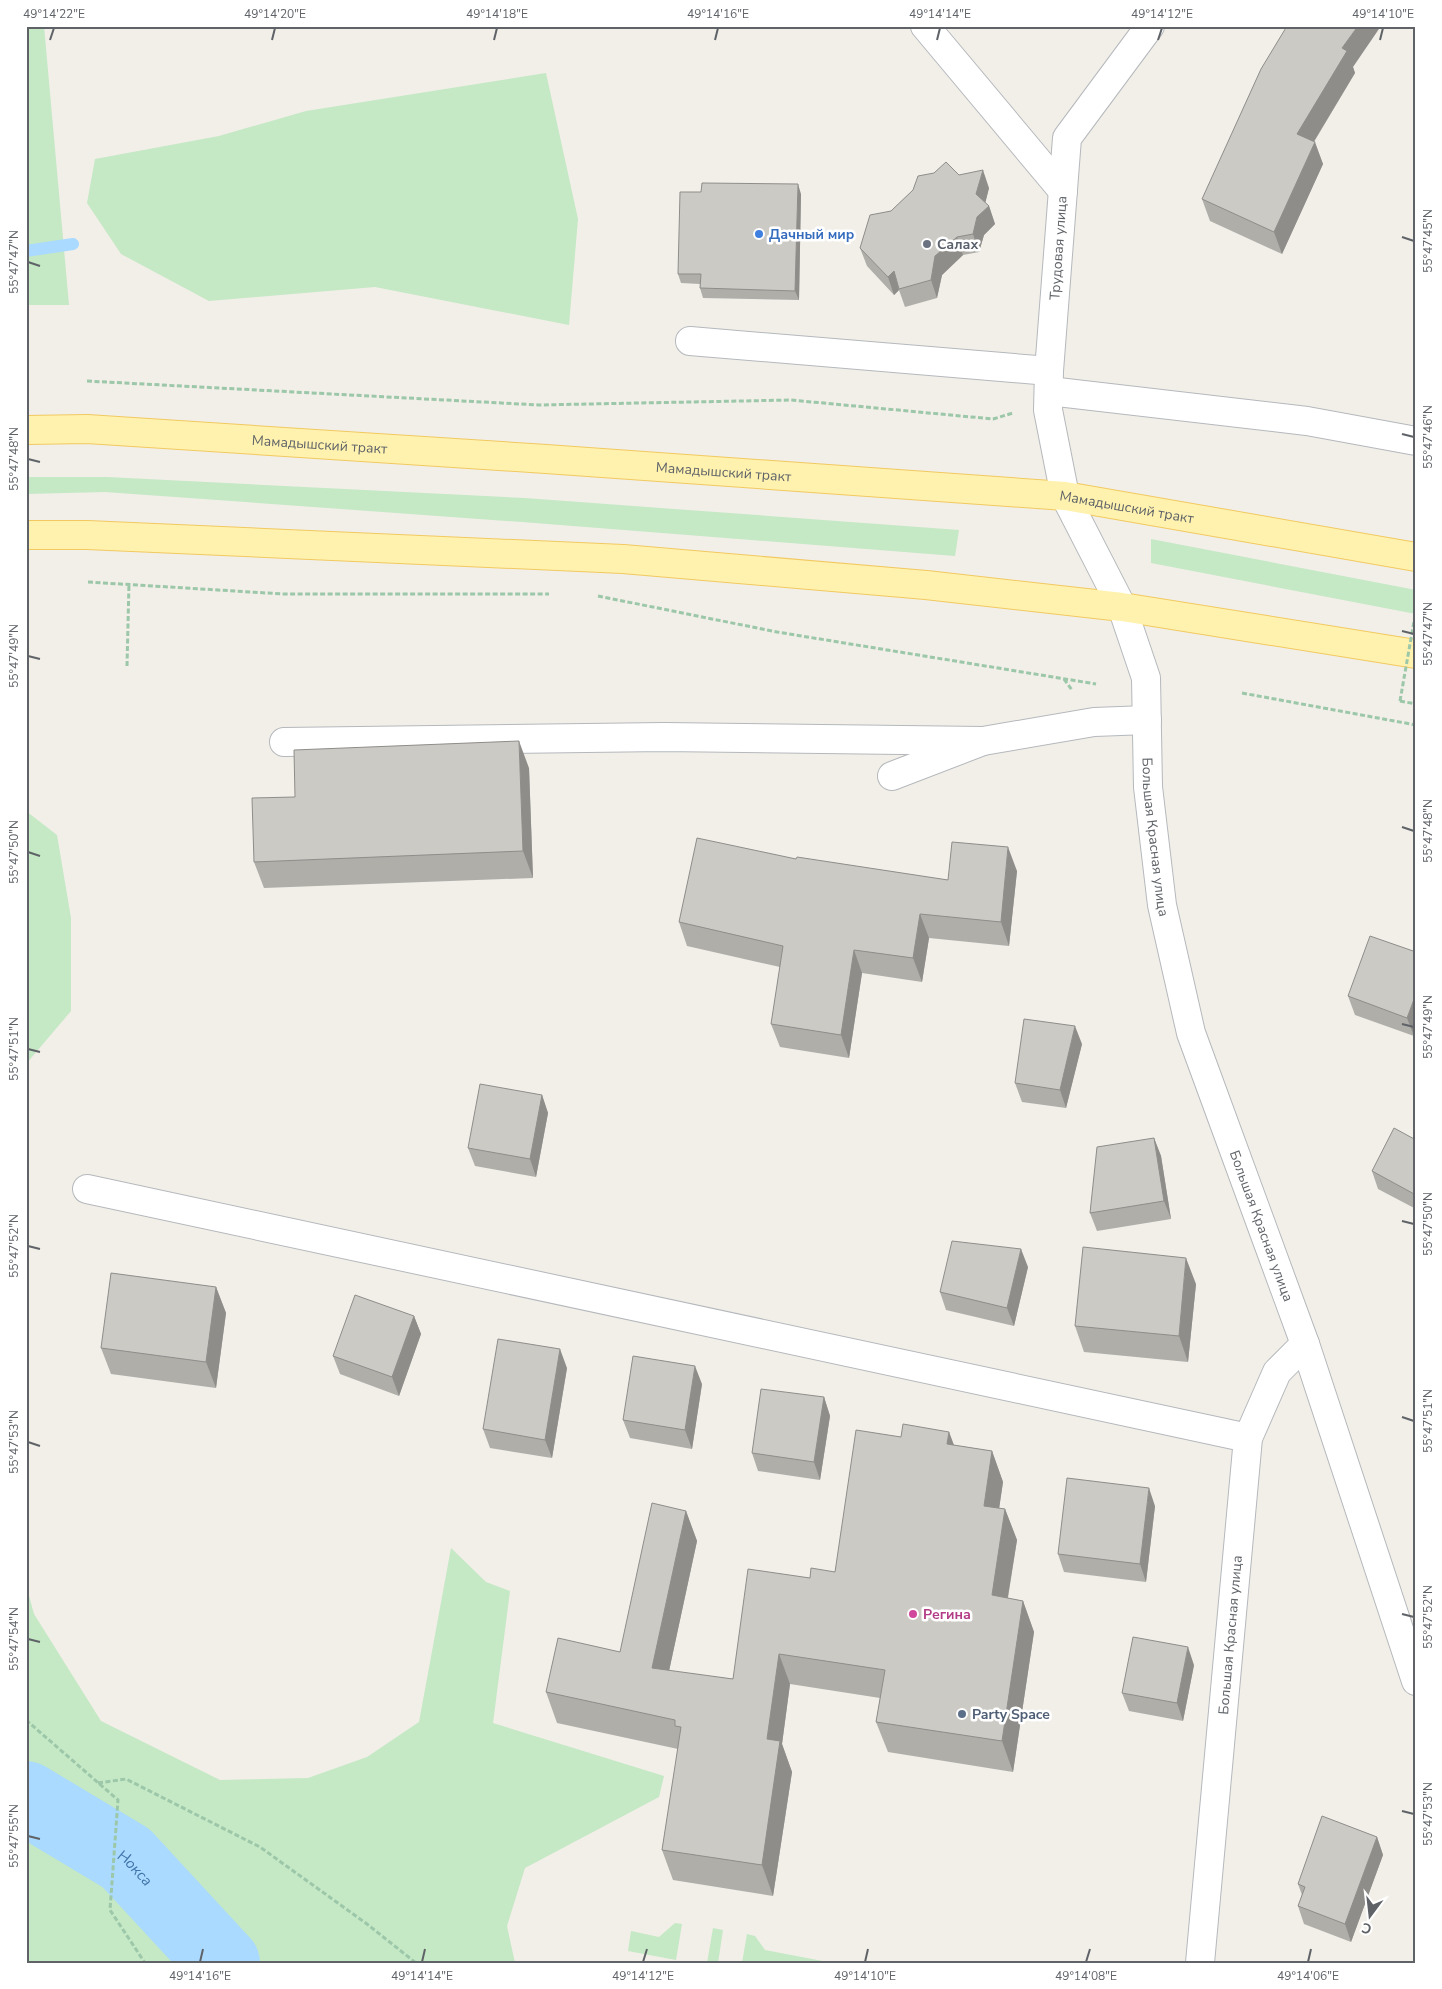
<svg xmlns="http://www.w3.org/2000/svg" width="1442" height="1989" font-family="'Nunito Sans',sans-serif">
  <rect width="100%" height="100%" fill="#f1efe8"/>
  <path fill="#c5e8c5" d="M 26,26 L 44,26 L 69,305 L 26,305 Z
    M 546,73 L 578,219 L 569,325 L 375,287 L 209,301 L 121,254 L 87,203 L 95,159 L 219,136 L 306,111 Z
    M 26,477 L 107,477 L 525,498 L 959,530 L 955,556 L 522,522 L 105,492 L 26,494 Z
    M 1151,539 L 1416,590 L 1416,614 L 1151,563 Z
    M 26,811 L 57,835 L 71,918 L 71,1011 L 26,1064 Z
    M 451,1548 L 486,1582 L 510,1591 L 493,1723 L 664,1776 L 659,1797 L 525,1868 L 507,1926 L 515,1963 L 27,1963 L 26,1585 L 34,1614 L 101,1721 L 220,1780 L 308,1778 L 367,1757 L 419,1722 Z
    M 675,1923 L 682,1924 L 676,1960 L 628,1951 L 631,1931 L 659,1937 Z
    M 713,1928 L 723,1930 L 718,1963 L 707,1963 Z
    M 747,1934 L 755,1936 L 765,1950 L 833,1963 L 742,1963 Z"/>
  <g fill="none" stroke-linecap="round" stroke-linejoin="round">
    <path stroke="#aadaff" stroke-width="12" d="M 26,251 L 73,244"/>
    <path stroke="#aadaff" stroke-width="74" id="s1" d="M 26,1798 L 126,1858 L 223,1963"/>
    <defs>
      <g id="minor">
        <path d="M 925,26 L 1063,191"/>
        <path id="s2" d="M 1150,26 L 1067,138 L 1049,371 L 1048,410 L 1065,496 L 1122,607 L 1146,678 L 1148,787 L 1162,905 L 1191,1033 L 1305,1344 L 1277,1372 L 1248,1438 L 1200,1963"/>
        <path d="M 690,341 L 1049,371"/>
        <path d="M 1049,391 L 1307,421 L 1416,441"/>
        <path d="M 284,742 L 664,737 L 983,741"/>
        <path d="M 892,776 L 983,741 L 1094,722 L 1147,720"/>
        <path d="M 87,1189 L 1248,1438"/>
        <path d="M 1305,1344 L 1416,1681"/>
      </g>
      <g id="major">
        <path id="s3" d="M 26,430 L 87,429 L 546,459 L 1065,496 L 1416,557"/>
        <path d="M 26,535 L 87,535 L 623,559 L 926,585 L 1122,607 L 1416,654"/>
      </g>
    </defs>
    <use href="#minor" stroke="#b5b8bc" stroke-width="30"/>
    <use href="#major" stroke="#f2c960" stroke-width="30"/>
    <path stroke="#9cc7a9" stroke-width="3" stroke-dasharray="5 2.5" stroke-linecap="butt" d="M 87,381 L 539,405 L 791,400 L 993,419 L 1013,413
      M 88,582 L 283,594 L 549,594
      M 598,596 L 777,632 L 1096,684
      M 127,666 L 129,583
      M 1064,679 L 1072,690
      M 1242,693 L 1416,725
      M 1400,701 L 1416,704
      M 26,1720 L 118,1800 L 110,1910 L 145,1963
      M 98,1783 L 126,1779 L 260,1847 L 367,1924 L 416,1963"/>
    <use href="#minor" stroke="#fff" stroke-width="28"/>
    <use href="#major" stroke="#fff2af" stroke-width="28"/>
    <path stroke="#9cc7a9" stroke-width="3" stroke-dasharray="5 2.5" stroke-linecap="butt" d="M 1400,701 L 1416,610"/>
  </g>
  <path fill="#afaea9" d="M 1353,67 L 1355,73 L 1314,142 L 1323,164 L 1282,254 L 1210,221 L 1202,199 Z
    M 959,175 L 989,188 L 985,203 L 989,206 L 995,224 L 984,235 L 979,252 L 963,255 L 942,275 L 937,298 L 905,307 L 899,290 L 894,295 L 867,266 L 860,248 L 891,211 L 913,190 Z
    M 801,194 L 799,300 L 703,298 L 700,288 L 700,284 L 681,283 L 678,274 Z
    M 529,768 L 533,878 L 264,888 L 254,862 L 295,797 Z
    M 796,859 L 948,880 L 1017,871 L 1009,946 L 929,938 L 922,982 L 862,973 L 849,1058 L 780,1047 L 771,1024 L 780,967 L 687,946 L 679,922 Z
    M 1416,952 L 1416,1030 L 1414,1036 L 1355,1015 L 1348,996 Z
    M 1082,1044 L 1066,1108 L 1022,1102 L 1015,1083 Z
    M 542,1095 L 548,1113 L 536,1177 L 475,1166 L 468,1148 Z
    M 1154,1138 L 1161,1156 L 1171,1219 L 1097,1231 L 1090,1213 Z
    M 1416,1140 L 1416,1209 L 1378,1189 L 1372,1171 Z
    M 1028,1267 L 1014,1326 L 946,1310 L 940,1292 Z
    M 1196,1284 L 1188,1362 L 1084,1352 L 1075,1326 Z
    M 216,1287 L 226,1313 L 216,1388 L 111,1374 L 101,1348 Z
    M 414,1316 L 421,1334 L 399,1396 L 340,1374 L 333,1356 Z
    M 567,1368 L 552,1458 L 490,1448 L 483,1429 Z
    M 702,1384 L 692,1449 L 630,1438 L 623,1420 Z
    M 824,1397 L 830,1416 L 820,1480 L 758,1471 L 752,1453 Z
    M 949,1432 L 954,1445 L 992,1451 L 1003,1482 L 999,1508 L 1005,1509 L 1017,1540 L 1008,1598 L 1023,1601 L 1034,1632 L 1013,1772 L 888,1752 L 876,1722 L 880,1698 L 790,1684 L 782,1744 L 792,1772 L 773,1896 L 673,1880 L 662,1850 L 678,1749 L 557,1723 L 546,1692 L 620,1652 L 686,1511 L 697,1541 L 669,1671 L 733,1679 L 810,1578 L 835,1572 L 901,1437 Z
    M 1155,1506 L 1146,1582 L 1064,1572 L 1058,1554 Z
    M 1194,1665 L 1183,1721 L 1129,1711 L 1122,1693 Z
    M 1377,1837 L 1383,1855 L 1351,1942 L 1304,1924 L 1298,1906 L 1302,1895 L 1298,1884 Z"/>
  <path fill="#8f8d8a" d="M 1358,26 L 1381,26 L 1353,67 L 1355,73 L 1305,156 L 1297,134 L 1342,48 Z
    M 1315,142 L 1323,164 L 1282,254 L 1274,232 Z
    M 983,170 L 989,188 L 983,212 L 976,194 Z
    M 798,184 L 801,194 L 799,300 L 795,291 Z
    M 989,206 L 995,224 L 984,235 L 979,252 L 973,234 L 977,217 Z
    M 957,237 L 963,255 L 942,275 L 937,298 L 931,280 L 935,256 Z
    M 894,271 L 899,290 L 894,295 L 888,277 Z
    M 519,741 L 529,768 L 533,878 L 523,851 Z
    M 1008,847 L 1017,871 L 1009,946 L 1001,922 Z
    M 920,914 L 929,938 L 922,982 L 913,958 Z
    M 854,950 L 862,973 L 849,1058 L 841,1035 Z
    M 1416,994 L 1416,1030 L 1414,1036 L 1407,1018 Z
    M 1075,1026 L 1082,1044 L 1066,1108 L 1060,1090 Z
    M 542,1095 L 548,1113 L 536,1177 L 530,1159 Z
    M 1154,1138 L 1161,1156 L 1171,1219 L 1164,1201 Z
    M 1021,1249 L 1028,1267 L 1014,1326 L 1007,1308 Z
    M 1186,1258 L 1196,1284 L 1188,1362 L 1179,1336 Z
    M 216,1287 L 226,1313 L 216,1388 L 206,1362 Z
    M 414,1316 L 421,1334 L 399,1396 L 392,1377 Z
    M 560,1349 L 567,1368 L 552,1458 L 545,1440 Z
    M 695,1366 L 702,1384 L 692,1449 L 685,1430 Z
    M 824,1397 L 830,1416 L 820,1480 L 814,1462 Z
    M 949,1432 L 960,1462 L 947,1444 Z
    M 992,1451 L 1003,1482 L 995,1537 L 984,1506 Z
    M 1149,1488 L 1155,1506 L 1146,1582 L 1140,1564 Z
    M 1005,1509 L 1017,1540 L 1003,1626 L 992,1595 Z
    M 686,1511 L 697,1541 L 663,1699 L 652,1668 Z
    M 1023,1601 L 1034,1632 L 1013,1772 L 1002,1741 Z
    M 1188,1647 L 1194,1665 L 1183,1721 L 1177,1703 Z
    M 779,1654 L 790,1684 L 782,1744 L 792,1772 L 773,1896 L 762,1865 L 767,1739 Z
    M 1377,1837 L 1383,1855 L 1351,1942 L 1345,1924 Z"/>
  <path fill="#cccac5" stroke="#8f8d8a" d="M 1287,26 L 1358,26 L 1342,48 L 1347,51 L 1297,134 L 1315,142 L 1274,232 L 1202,199 L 1261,69 Z
    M 946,162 L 959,175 L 983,170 L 976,194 L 989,206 L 977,217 L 973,234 L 957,237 L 935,256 L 931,280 L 899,289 L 894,271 L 888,277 L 860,248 L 870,215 L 891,211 L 913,190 L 918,176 L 934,173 Z
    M 702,183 L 798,184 L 795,291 L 700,288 L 701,274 L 678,274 L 680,192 L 701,192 Z
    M 519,741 L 523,851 L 254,862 L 252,798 L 295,797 L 294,750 Z
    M 697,838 L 796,859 L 797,857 L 948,880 L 952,842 L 1008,847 L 1001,922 L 920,914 L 913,958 L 854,950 L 841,1035 L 771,1024 L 783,946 L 679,922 Z
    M 1370,936 L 1416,952 L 1416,994 L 1407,1018 L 1348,996 Z
    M 1024,1019 L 1075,1026 L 1060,1090 L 1015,1083 Z
    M 480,1084 L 542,1095 L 530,1159 L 468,1148 Z
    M 1394,1128 L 1416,1140 L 1416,1195 L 1372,1171 Z
    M 1154,1138 L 1164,1201 L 1090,1213 L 1097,1147 Z
    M 952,1241 L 1021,1249 L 1007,1308 L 940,1292 Z
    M 1083,1247 L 1186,1258 L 1179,1336 L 1075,1326 Z
    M 111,1273 L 216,1287 L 206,1362 L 101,1348 Z
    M 355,1295 L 414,1316 L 392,1377 L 333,1356 Z
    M 498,1339 L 560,1349 L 545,1440 L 483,1429 Z
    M 633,1356 L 695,1366 L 685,1430 L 623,1420 Z
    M 761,1389 L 824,1397 L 814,1462 L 752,1453 Z
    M 903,1424 L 949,1432 L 947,1444 L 992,1451 L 984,1506 L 1005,1509 L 992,1595 L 1023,1601 L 1002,1741 L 876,1722 L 885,1670 L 779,1654 L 767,1739 L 780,1741 L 762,1865 L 662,1850 L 681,1727 L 675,1726 L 675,1720 L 546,1692 L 558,1638 L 620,1652 L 652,1503 L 686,1511 L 652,1668 L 733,1679 L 748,1569 L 810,1578 L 811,1568 L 835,1572 L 856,1430 L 901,1437 Z
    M 1067,1478 L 1149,1488 L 1140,1564 L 1058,1554 Z
    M 1133,1637 L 1188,1647 L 1177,1703 L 1122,1693 Z
    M 1322,1816 L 1377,1837 L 1345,1924 L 1298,1906 L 1305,1887 L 1298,1884 Z"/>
  <path fill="none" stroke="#5f6368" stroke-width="2" d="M 50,40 L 54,28M 272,40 L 275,28M 494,40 L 497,28M 715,40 L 718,28M 937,40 L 940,28M 1158,40 L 1162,28M 1380,40 L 1383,28M 1402,237 L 1414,241M 28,262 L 40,266M 1402,434 L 1414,437M 28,459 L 40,462M 1402,631 L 1414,634M 28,656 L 40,659M 1402,827 L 1414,831M 28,852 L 40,856M 1402,1024 L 1414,1027M 28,1049 L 40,1052M 1402,1221 L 1414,1224M 28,1246 L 40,1249M 1402,1417 L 1414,1421M 28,1442 L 40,1446M 1402,1614 L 1414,1617M 28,1639 L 40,1642M 1402,1811 L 1414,1814M 28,1836 L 40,1839M 200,1962 L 203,1949M 422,1962 L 425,1949M 643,1962 L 647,1949M 865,1962 L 868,1949M 1086,1962 L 1090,1949M 1308,1962 L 1311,1949"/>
  <circle fill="#3f7fe0" stroke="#fff" stroke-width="2" cx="759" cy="234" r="5"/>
  <circle fill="#6b7280" stroke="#fff" stroke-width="2" cx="927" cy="244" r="5"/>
  <circle fill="#d1479c" stroke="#fff" stroke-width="2" cx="913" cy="1614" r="5"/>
  <circle fill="#5c6f8a" stroke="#fff" stroke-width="2" cx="962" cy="1714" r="5"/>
  <g text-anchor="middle" stroke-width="5" stroke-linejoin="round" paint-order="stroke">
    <g font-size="14" font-weight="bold" fill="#366cbe" stroke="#fff" text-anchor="start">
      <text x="769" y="239">Дачный мир</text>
    </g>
    <g font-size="14" font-weight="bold" fill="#5b616d" stroke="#fff" text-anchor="start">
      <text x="937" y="249">Салах</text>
    </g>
    <g font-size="14" fill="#5f6368" stroke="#fff">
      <text transform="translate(1058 248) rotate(-86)" y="5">Трудовая улица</text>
      <text dy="5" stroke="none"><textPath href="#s3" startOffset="294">Мамадышский тракт</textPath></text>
      <text dy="5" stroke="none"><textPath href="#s3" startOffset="699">Мамадышский тракт</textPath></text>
      <text dy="5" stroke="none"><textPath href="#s3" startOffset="1104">Мамадышский тракт</textPath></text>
      <text dy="5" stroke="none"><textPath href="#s2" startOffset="859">Большая Красная улица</textPath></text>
      <text dy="5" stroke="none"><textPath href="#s2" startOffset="1264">Большая Красная улица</textPath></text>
      <text transform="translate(1230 1635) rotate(-85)" y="5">Большая Красная улица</text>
    </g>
    <g font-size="14" font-weight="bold" fill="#b23c85" stroke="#fff" text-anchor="start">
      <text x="923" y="1619">Регина</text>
    </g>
    <g font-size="14" font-weight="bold" fill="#4e5e75" stroke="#fff" text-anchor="start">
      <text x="972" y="1719">Party Space</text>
    </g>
    <g font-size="15" font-style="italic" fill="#4174aa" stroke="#fff">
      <text dy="5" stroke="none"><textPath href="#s1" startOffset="130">Нокса</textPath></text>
    </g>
  </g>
  <rect width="1442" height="1989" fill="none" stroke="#ffffff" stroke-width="55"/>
  <g transform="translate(1370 1916) rotate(195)" stroke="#ffffff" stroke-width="4" paint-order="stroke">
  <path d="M0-4L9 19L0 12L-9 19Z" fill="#5f6368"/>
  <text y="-8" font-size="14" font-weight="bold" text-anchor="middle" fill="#5f6368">С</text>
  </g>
  <rect x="28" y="28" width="1386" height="1934" fill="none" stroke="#5f6368" stroke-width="2"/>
  <g font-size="12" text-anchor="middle" fill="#5f6368">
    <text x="54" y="18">49°14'22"E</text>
    <text x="275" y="18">49°14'20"E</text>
    <text x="497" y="18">49°14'18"E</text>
    <text x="718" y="18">49°14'16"E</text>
    <text x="940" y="18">49°14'14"E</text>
    <text x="1162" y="18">49°14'12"E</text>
    <text x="1383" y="18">49°14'10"E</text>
    <text transform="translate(1428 241) rotate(-90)" y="4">55°47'45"N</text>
    <text transform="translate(14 262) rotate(-90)" y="4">55°47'47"N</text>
    <text transform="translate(1428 437) rotate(-90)" y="4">55°47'46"N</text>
    <text transform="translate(14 459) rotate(-90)" y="4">55°47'48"N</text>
    <text transform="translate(1428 634) rotate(-90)" y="4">55°47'47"N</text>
    <text transform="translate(14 656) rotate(-90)" y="4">55°47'49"N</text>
    <text transform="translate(1428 831) rotate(-90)" y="4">55°47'48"N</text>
    <text transform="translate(14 852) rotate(-90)" y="4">55°47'50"N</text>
    <text transform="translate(1428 1027) rotate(-90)" y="4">55°47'49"N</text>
    <text transform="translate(14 1049) rotate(-90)" y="4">55°47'51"N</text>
    <text transform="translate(1428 1224) rotate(-90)" y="4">55°47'50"N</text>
    <text transform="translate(14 1246) rotate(-90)" y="4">55°47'52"N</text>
    <text transform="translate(1428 1421) rotate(-90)" y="4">55°47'51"N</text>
    <text transform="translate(14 1442) rotate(-90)" y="4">55°47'53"N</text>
    <text transform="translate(1428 1617) rotate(-90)" y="4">55°47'52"N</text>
    <text transform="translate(14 1639) rotate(-90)" y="4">55°47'54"N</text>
    <text transform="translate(1428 1814) rotate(-90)" y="4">55°47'53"N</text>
    <text transform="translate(14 1836) rotate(-90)" y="4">55°47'55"N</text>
    <text x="200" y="1980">49°14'16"E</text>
    <text x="422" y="1980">49°14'14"E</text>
    <text x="643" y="1980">49°14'12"E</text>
    <text x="865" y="1980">49°14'10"E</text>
    <text x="1086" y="1980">49°14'08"E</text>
    <text x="1308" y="1980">49°14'06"E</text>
  </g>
</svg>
